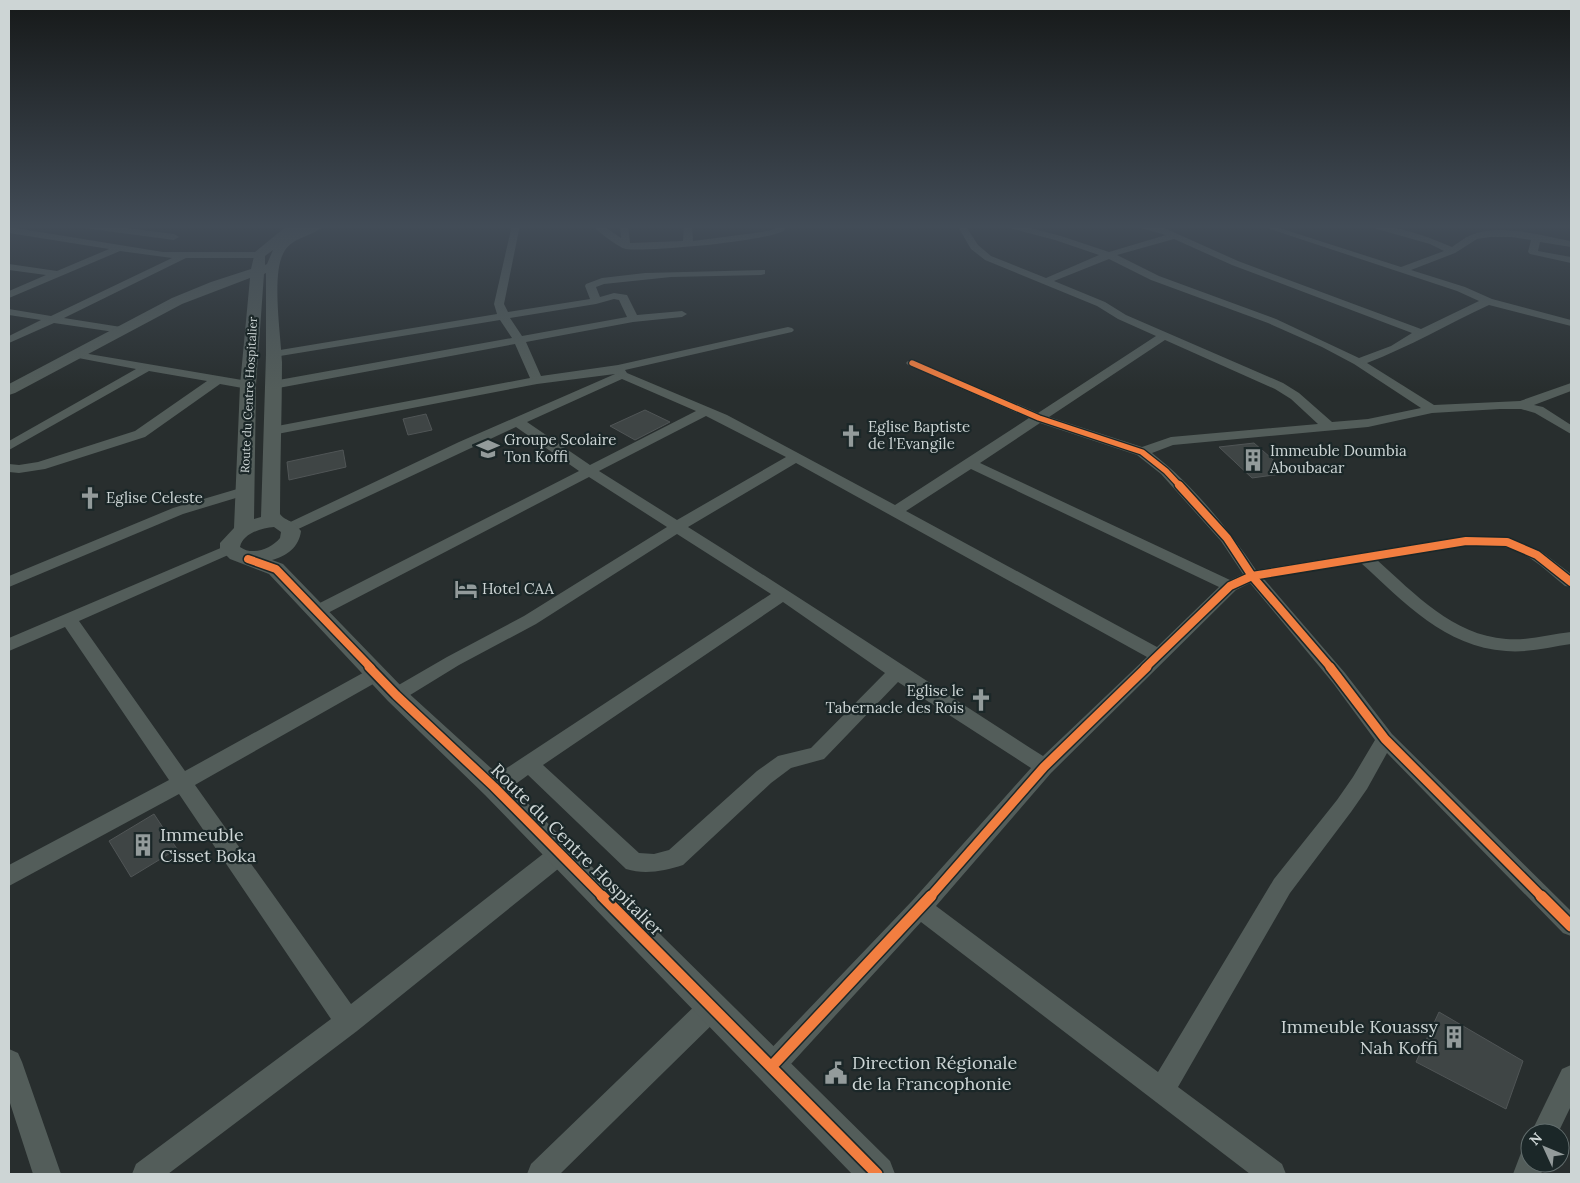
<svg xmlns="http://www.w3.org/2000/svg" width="1580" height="1183" font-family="Lora,serif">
  <rect width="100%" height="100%" fill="#282e2e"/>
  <path fill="#3f4545" stroke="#505556" d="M 645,410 L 670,422 L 635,440 L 610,426 Z
    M 426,414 L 432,430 L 408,435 L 403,419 Z
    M 1254,443 L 1288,473 L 1252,478 L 1219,447 Z
    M 343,450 L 346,467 L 289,480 L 287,462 Z
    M 154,814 L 177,849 L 131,877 L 109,841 Z
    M 1439,1012 L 1523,1061 L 1506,1109 L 1416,1062 Z"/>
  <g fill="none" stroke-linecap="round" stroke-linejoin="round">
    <path fill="#535d5a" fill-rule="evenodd" d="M 80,225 L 103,225 L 174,234 L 179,237 L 174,240 L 84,228 Z
      M 512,225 L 520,225 L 504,304 L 508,312 L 590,299 L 585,286 L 586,284 L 602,278 L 645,273 L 765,270 L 765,274 L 761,275 L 671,277 L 604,284 L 596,287 L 600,297 L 614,293 L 627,295 L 637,315 L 682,311 L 687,314 L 682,317 L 633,322 L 526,342 L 541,376 L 618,365 L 788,327 L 792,328 L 794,330 L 792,332 L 625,370 L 627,373 L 727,415 L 895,505 L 1029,418 L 908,365 L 906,363 L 908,361 L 916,361 L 1038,413 L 1156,336 L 1118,319 L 1097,306 L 985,260 L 971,249 L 957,225 L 965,225 L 978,245 L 991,256 L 1046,278 L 1099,255 L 1055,240 L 1006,227 L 1005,225 L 1019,225 L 1061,236 L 1109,252 L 1166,235 L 1137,227 L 1136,225 L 1162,227 L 1238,261 L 1421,329 L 1479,301 L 1457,291 L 1258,225 L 1270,225 L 1401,267 L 1444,251 L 1430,244 L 1370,227 L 1369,225 C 1396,225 1427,236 1452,247 C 1458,243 1464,238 1471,235 C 1501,223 1541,236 1571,241 L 1571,247 L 1540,242 L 1538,251 L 1571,257 L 1571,263 L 1530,254 L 1528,252 L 1531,240 L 1512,237 L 1490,237 L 1477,239 L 1455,253 L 1411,270 L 1465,287 L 1492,299 L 1571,320 L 1571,326 L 1489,305 C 1448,324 1409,347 1367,363 L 1434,405 L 1520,401 L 1571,383 L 1571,391 L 1534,405 L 1543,407 L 1571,425 L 1571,434 L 1535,413 L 1521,409 L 1500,409 L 1432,413 L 1368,427 L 1173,445 L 1152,453 C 1193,485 1227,527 1256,570 L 1466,536 L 1512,539 L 1542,552 L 1571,574 L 1571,587 L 1565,586 C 1547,571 1527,551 1504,547 C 1465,540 1416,554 1377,560 C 1415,594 1453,635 1506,639 C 1528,641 1550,634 1571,632 L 1571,644 C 1550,647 1528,653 1506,651 C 1445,647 1404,602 1361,563 L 1264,579 L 1345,673 L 1392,734 L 1571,911 L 1571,936 L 1563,933 L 1387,753 L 1367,789 L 1351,812 L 1290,893 L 1178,1087 L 1282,1164 L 1286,1174 L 1250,1174 L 921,922 L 780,1076 L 771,1080 L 762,1076 L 758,1067 L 762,1058 L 912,901 L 1031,768 L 898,682 L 824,759 L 791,768 L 771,783 L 683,865 C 664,871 645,875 626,869 L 528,775 C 516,783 502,798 487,793 L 484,787 L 487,781 L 771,594 L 677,534 L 536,624 L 459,665 L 402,700 L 396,702 L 390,700 L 387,695 L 390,690 L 447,657 L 524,616 L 667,527 L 589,477 L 322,616 L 316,618 L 310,616 L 308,612 L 310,608 L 579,471 L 516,427 L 294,531 L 284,531 L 282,528 L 284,525 L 459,442 L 615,374 L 537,384 L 272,435 L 267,434 L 265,431 L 272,427 L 530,378 L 515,344 L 273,389 L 267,385 L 273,381 L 512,338 L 500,320 L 274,357 L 268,354 L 274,351 L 497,314 L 494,304 ZM 1174,239 L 1232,265 L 1412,333 L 1391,346 L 1359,358 L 1276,319 L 1159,276 L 1117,255 ZM 1109,259 L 1151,280 L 1268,323 L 1322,347 L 1354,364 L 1421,408 L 1368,419 L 1332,422 L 1299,393 L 1283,383 L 1126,315 L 1105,302 L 1054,281 ZM 614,299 L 619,300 L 627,317 L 522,336 L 510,318 L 596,304 ZM 1165,340 L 1275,389 L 1291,399 L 1318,424 L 1171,437 L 1142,447 L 1049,417 ZM 622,379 L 696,411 L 590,465 L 527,422 ZM 706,416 L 786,457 L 677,520 L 599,471 ZM 1040,423 L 1137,455 L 1161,474 L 1221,541 L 1243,574 L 1230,580 L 980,463 ZM 796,463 L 1147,657 L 1043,756 C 924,680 807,602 688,527 ZM 971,469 L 1219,587 L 1157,647 L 906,511 ZM 1250,583 L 1333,683 L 1375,740 L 1353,777 L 1337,800 L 1274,879 L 1158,1072 L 936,906 L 1051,773 L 1236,590 ZM 783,602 L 885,673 L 811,748 L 778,756 L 757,771 L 669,850 L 654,854 L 639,853 L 543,765 Z
      M 592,225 L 602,225 L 621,238 L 620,225 L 628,225 L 630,243 L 683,241 L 684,225 L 692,225 L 693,241 L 762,232 L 775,229 L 775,225 L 783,225 L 785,230 C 771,241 647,252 626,249 C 619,248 596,230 592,225 Z
      M 9,227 L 163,252 L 259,252 L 264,255 L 259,258 L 186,258 L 64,318 L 121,327 L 127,330 L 125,332 L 121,333 L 54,323 L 9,343 L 9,336 L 41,320 L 9,315 L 9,309 L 51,316 L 172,258 L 120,251 L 9,298 L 9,291 L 46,275 L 9,270 L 9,264 L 57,271 L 109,249 L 9,233 Z
      M 77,352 L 248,381 L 254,385 L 248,389 L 220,384 L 145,437 L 45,469 L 19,473 L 9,472 L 9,464 L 19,465 L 38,462 L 135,431 L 207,381 L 149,371 L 9,450 L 9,441 L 136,369 L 73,357 L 71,355 Z
      M 244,487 L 249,488 L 251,491 L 249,494 L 183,514 L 9,587 L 9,576 L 173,508 Z
      M 230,544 L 235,546 L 238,549 L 235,552 L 79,621 L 185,771 L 370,669 L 376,668 L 382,669 L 385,674 L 382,679 L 195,785 L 351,1004 L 552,847 L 560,845 L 568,847 L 571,854 L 568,861 L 357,1031 L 168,1174 L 132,1174 L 136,1164 L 331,1019 L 179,794 L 9,886 L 9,865 L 169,780 L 65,627 L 9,651 L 9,638 Z
      M 712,995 L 721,998 L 724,1007 L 721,1016 L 560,1174 L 527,1174 L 531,1164 L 703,998 Z
      M 9,1049 L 18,1053 L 22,1062 L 61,1174 L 33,1174 L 9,1100 Z
      M 1571,1065 L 1571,1106 L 1558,1133 L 1531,1133 L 1562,1069 Z
      M 1530,1150 L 1530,1163 L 1545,1163 L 1541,1174 L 1513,1174 L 1521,1153 Z"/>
    <path fill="#535d5a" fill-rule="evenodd" d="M 294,225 L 324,225 C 314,237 293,236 284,252 C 271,274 281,335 282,362 C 282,413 280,463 280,514 C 285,521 292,519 301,531 C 299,547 287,556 272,560 L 283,564 L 404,689 L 503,779 L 890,1161 L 895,1174 L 852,1174 L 485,795 L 388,701 L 269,574 L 230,559 L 220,549 L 220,543 L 234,528 L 240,385 L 250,278 L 182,304 L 15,393 L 9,395 L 9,384 L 172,298 L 211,282 L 251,269 L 255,252 L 283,229 ZM 273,250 L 267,264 L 265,265 L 265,256 ZM 266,273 L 266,354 L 261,517 L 254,519 L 256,385 L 264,274 ZM 274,527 L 281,532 L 280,538 C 271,549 252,556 240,547 C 243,533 262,528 274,527 Z"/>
    <defs>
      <path id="cycleway-far3" d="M 912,363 L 1039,418 L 1142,452 L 1166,471 L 1180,486"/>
      <path id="cycleway-far2" d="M 1179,485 L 1227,538 L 1252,576 L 1331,668
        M 248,559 L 276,569 L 371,668
        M 1145,668 L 1230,586 L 1252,576 L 1466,541 L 1507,542 L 1537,555 L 1571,582"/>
      <path id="cycleway-far1" d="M 369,667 L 396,695 L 494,787 L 603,897
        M 1330,667 L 1385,739 L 1542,897
        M 930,897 L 1044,767 L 1147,667"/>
      <path id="cycleway" d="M 602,896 L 877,1174
        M 1541,896 L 1571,926
        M 771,1067 L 931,896"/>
    </defs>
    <use href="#cycleway-far3" stroke="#1b2728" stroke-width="8"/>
    <use href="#cycleway-far2" stroke="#1b2728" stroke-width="11"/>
    <use href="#cycleway-far1" stroke="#1b2728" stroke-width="12"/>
    <use href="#cycleway" stroke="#1b2728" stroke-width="14"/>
    <use href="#cycleway-far3" stroke="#f27e40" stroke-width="5.5"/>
    <use href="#cycleway-far2" stroke="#f27e40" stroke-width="8"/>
    <use href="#cycleway-far1" stroke="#f27e40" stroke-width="9"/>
    <use href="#cycleway" stroke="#f27e40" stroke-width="11"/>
  </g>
  <linearGradient id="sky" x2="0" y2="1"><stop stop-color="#161919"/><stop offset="0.58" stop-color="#424c57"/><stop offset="1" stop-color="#424c57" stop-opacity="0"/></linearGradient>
  <rect width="1580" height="390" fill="url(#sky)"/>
  <defs>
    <symbol id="church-bare" viewBox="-9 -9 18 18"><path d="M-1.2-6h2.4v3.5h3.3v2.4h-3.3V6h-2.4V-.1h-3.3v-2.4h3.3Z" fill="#939b9b" stroke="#1b2728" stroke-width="2.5" paint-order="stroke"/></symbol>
    <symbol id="school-bare" viewBox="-9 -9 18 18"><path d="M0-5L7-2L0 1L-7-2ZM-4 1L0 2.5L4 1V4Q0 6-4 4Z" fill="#939b9b" stroke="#1b2728" stroke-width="2.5" paint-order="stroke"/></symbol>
    <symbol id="building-bare" viewBox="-9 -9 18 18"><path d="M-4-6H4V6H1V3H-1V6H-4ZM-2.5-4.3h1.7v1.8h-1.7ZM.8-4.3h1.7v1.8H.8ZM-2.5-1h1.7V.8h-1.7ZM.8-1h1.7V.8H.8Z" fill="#939b9b" stroke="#1b2728" stroke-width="2.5" paint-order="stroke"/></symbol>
    <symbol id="hotel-bare" viewBox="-9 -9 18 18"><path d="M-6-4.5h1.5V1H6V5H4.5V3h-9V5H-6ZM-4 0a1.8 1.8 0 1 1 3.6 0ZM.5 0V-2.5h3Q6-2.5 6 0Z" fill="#939b9b" stroke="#1b2728" stroke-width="2.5" paint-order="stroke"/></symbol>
    <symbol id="civic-bare" viewBox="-9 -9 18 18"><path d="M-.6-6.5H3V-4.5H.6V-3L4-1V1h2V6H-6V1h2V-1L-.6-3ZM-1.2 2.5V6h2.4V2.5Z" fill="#939b9b" stroke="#1b2728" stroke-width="2.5" paint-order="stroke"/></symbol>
  </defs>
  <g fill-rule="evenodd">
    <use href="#church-bare" x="835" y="420" width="32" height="32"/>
    <use href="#school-bare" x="472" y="433" width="32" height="32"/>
    <use href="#building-bare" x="1237" y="444" width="32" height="32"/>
    <use href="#church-bare" x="74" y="482" width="32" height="32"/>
    <use href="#hotel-bare" x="450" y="573" width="32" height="32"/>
    <use href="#church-bare" x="965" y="684" width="32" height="32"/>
    <use href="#building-bare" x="127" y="829" width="32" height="32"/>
    <use href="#building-bare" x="1438" y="1021" width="32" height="32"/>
    <use href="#civic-bare" x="820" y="1057" width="32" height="32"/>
  </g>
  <g text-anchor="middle" stroke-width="4.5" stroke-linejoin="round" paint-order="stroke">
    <g font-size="12" fill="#cdd5d5" stroke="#1b2728">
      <text transform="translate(249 395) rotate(-87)" y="4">Route du Centre Hospitalier</text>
    </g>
    <g font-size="15" fill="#cdd5d5" stroke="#1b2728" text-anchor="start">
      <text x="868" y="432">Eglise Baptiste<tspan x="868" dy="17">de l'Evangile</tspan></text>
      <text x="504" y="445">Groupe Scolaire<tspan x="504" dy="17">Ton Koffi</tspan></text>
      <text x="1270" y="456">Immeuble Doumbia<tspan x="1270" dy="17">Aboubacar</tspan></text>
      <text x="106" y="503">Eglise Celeste</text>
      <text x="482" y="594">Hotel CAA</text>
      <text x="964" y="696" text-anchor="end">Eglise le<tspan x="964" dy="17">Tabernacle des Rois</tspan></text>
    </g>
    <g font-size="18" fill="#cdd5d5" stroke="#1b2728" text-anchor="start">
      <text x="160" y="841">Immeuble<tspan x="160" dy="21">Cisset Boka</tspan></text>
      <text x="1438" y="1033" text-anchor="end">Immeuble Kouassy<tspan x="1438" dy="21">Nah Koffi</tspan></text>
      <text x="852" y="1069">Direction Régionale<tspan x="852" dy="21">de la Francophonie</tspan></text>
    </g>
    <g font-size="18" fill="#cdd5d5" stroke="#1b2728">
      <text transform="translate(577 850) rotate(45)" y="6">Route du Centre Hospitalier</text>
    </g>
  </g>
  <rect width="1580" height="1183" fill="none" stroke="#cdd5d5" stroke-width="20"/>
  <g transform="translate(1545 1148) rotate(314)"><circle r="24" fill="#1b2728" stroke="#626d6d"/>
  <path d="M0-4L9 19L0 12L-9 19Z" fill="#939b9b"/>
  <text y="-8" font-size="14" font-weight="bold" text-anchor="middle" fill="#cdd5d5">N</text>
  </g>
</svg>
